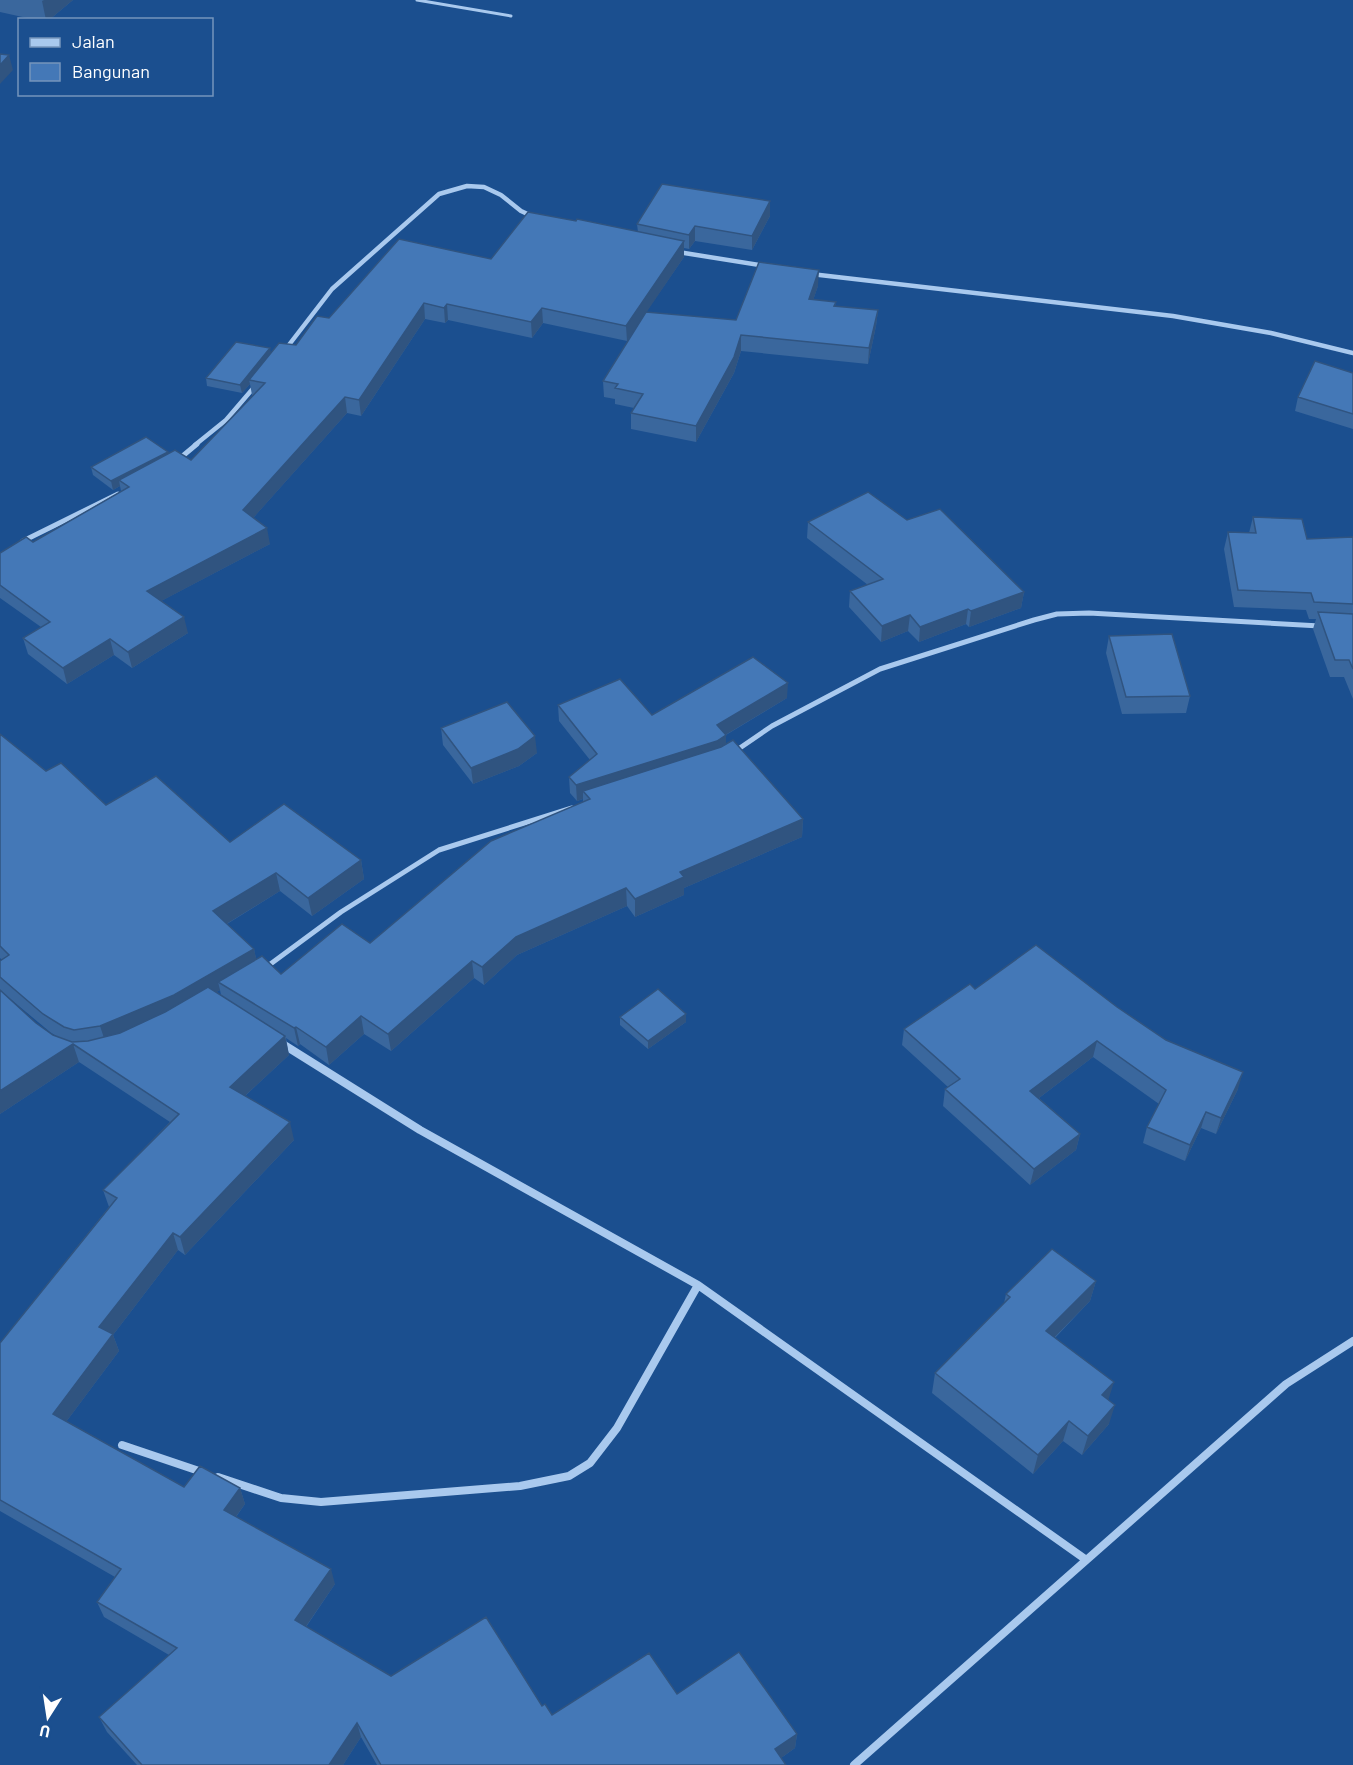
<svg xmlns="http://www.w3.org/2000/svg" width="1353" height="1765" font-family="Barlow,sans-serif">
  <rect width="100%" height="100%" fill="#1b4f8f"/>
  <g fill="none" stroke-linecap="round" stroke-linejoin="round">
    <path stroke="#a9c9ee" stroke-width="3" d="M 417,0 L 511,16"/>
    <path stroke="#a9c9ee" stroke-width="4.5" d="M 678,252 L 765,266
      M 811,274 L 1173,316 L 1271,333 L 1353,353
      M 285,350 L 332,289 L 439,194 L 467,186 L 484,187 L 501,195 L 521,211 L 534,217
      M 195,445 L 226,420 L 256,385"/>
    <path stroke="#a9c9ee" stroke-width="5" d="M 179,459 L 197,444
      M 23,541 L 118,494
      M 734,752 L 772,726 L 880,669 L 1034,620 L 1057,614 L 1089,613 L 1320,626
      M 265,968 L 341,912 L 439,850 L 572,808"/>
    <path stroke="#a9c9ee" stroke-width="8" d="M 281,1043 L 420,1130 L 698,1285 L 1085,1559
      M 122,1445 L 202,1472
      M 218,1477 L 281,1498 L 321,1502 L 520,1486 L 569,1476 L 590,1463 L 617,1428 L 698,1285
      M 854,1765 L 1286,1384 L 1353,1341"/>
  </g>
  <path fill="#3a679d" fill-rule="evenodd" d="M 0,0 L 73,0 L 49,20 L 36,20 L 0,12 Z
    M 770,201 L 770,216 L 752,250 L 695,241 L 689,249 L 684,248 L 684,257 L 646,312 L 736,320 L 818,286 L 813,300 L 836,302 L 835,306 L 878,310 L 876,326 L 868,364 L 741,351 L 734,373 L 696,442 L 631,429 L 631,413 L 634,408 L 615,404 L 615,399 L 604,397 L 603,381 L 642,319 L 627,341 L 543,323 L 532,338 L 448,320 L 445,323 L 425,319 L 361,416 L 347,413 L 253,518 L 270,544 L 161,601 L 188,633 L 132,668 L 114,655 L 67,684 L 28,654 L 23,638 L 41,627 L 0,598 L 0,553 L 33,542 L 121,491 L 120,486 L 113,490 L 93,475 L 91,467 L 169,453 L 191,460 L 253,396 L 252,395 L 250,384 L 242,393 L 207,386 L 206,378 L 271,353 L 296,345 L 329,318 L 491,259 L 576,221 L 638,232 L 637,224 Z
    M 1353,373 L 1353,429 L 1295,411 L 1298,397 Z
    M 1253,517 L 1307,539 L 1353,537 L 1353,699 L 1344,677 L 1330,677 L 1313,629 L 1316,619 L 1309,619 L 1306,610 L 1234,607 L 1224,549 L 1228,532 L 1249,533 Z
    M 907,520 L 1024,592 L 1021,608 L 969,627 L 966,624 L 919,642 L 908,631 L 881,642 L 849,607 L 850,591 L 868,585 L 807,538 L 808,522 Z
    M 1109,636 L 1190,696 L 1186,713 L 1122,714 L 1106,653 Z
    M 787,698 L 726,735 L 726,744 L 803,819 L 802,837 L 684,888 L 684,895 L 635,917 L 627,906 L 517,955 L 484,985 L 474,978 L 391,1051 L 364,1034 L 329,1065 L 300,1044 L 298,1046 L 286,1038 L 289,1055 L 245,1096 L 294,1140 L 185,1255 L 178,1250 L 113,1335 L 119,1351 L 66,1422 L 184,1487 L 240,1488 L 245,1504 L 236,1517 L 335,1584 L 306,1627 L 391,1676 L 542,1706 L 552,1715 L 677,1694 L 797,1734 L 795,1748 L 781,1758 L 786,1765 L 377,1765 L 361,1737 L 343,1765 L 137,1765 L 107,1732 L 99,1717 L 169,1655 L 104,1617 L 97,1602 L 115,1577 L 0,1511 L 0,1343 L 109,1207 L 103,1190 L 170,1122 L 79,1062 L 0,1114 L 0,961 L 2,960 L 0,958 L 0,734 L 46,771 L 106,805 L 230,842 L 361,860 L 364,879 L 312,916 L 280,891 L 227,924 L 254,949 L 256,959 L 281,974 L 370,943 L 583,802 L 583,799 L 577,801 L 570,793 L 569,777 L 590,760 L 559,721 L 558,705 L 652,715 ZM 220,990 L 221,995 L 216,992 ZM 2,992 L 50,1032 L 56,1036 L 53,1035 L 36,1023 Z
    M 441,728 L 537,753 L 519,766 L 473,784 L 443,745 Z
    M 975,989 L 1117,1007 L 1238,1089 L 1216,1134 L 1201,1128 L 1185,1161 L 1143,1143 L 1147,1127 L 1159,1104 L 1093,1057 L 1039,1098 L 1080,1134 L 1076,1150 L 1030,1185 L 943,1106 L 945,1089 L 948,1087 L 902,1045 L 904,1029 Z
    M 686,1014 L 686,1022 L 648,1049 L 620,1025 L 620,1017 Z
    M 1096,1281 L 1090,1301 L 1055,1338 L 1108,1399 L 1109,1424 L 1082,1455 L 1063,1441 L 1033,1474 L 932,1393 L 935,1373 L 1004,1303 L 1006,1294 Z"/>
  <path fill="#305480" d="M 44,0 L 73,0 L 49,20 L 46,20 L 42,1 Z
    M 9,55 L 13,70 L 0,84 L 0,65 Z
    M 770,201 L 770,216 L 752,250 L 752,236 Z
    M 695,226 L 695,241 L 689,249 L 689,235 Z
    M 684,241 L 684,257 L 627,341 L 626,326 Z
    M 819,270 L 818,286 L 808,315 L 809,299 Z
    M 424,303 L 425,319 L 361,416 L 359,400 Z
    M 447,304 L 448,320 L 445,323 L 444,308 Z
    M 542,308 L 543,323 L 532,338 L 531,322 Z
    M 878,310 L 876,326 L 868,364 L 869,348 Z
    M 741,335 L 741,351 L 734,373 L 696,442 L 696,426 Z
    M 270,348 L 272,357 L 249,380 L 250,384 L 242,393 L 240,385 Z
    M 345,397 L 347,413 L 246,526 L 243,510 Z
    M 168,452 L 170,460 L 119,480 L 120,486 L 113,490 L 111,481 Z
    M 267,528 L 270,544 L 150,607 L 147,591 Z
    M 1024,592 L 1021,608 L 969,627 L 971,611 Z
    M 968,609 L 966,624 L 919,642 L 920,627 Z
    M 910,615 L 908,631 L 881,642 L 882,626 Z
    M 184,617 L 188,633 L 132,668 L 128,652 Z
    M 110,639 L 114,655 L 67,684 L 63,668 Z
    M 788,683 L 787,698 L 717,740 L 717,725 Z
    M 726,735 L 726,751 L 583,791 L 583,799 L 577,801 L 576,785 Z
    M 535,736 L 537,753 L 519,766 L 473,784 L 471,768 Z
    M 803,819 L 802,837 L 684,888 L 684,895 L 635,917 L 635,899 L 680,872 Z
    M 361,860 L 364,879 L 312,916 L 308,898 Z
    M 276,873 L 280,891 L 218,929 L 213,911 Z
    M 626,888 L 627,906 L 517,955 L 484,985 L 482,967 L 516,937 Z
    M 254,949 L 258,967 L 218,982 L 220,990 L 180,1013 L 106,1044 L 100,1026 Z
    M 472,961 L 474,978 L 391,1051 L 388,1034 Z
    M 686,1014 L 686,1022 L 648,1049 L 648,1041 Z
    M 361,1016 L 364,1034 L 329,1065 L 326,1047 Z
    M 296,1027 L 300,1044 L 298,1046 L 294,1028 Z
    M 285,1036 L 289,1055 L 235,1105 L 230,1087 Z
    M 1097,1041 L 1093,1057 L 1027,1107 L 1030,1091 Z
    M 73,1044 L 79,1062 L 0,1114 L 0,1091 Z
    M 1243,1072 L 1238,1089 L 1216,1134 L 1221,1118 Z
    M 1206,1112 L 1201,1128 L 1185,1161 L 1190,1145 Z
    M 290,1122 L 294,1140 L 185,1255 L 180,1237 Z
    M 1080,1134 L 1076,1150 L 1030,1185 L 1034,1169 Z
    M 173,1233 L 178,1250 L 113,1335 L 119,1351 L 60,1430 L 53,1414 L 99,1327 Z
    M 1096,1281 L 1090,1301 L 1041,1351 L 1046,1331 Z
    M 1114,1382 L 1108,1401 L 1102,1395 Z
    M 1115,1405 L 1109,1424 L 1082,1455 L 1088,1436 Z
    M 1069,1421 L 1063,1441 L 1033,1474 L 1038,1455 Z
    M 240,1488 L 245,1504 L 229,1526 L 224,1510 Z
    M 331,1569 L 335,1584 L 300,1635 L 295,1620 Z
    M 357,1723 L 361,1737 L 343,1765 L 329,1765 Z
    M 797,1734 L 795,1748 L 774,1763 L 775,1749 Z"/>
  <path fill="#4478b7" stroke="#305480" stroke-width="1.5" d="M 0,54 L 9,55 L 0,65 Z
    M 662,184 L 770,201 L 752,236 L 695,226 L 689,235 L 637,224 Z
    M 528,212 L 576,221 L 577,219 L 684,241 L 626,326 L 542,308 L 531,322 L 447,304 L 444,308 L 424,303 L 359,400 L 345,397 L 243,510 L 267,528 L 147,591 L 184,617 L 128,652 L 110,639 L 63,668 L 23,638 L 50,622 L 0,585 L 0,553 L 26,537 L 33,542 L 129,487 L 119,480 L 175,450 L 191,460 L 265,383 L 249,380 L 279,343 L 296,345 L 317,316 L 329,318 L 399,239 L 491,259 Z
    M 759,262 L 819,270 L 809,299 L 836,302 L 834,306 L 878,310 L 869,348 L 741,335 L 734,357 L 696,426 L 631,413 L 643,394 L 615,388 L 618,384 L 603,381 L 646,312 L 736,320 Z
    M 236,342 L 270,348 L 240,385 L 206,378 Z
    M 1315,361 L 1353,373 L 1353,414 L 1298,397 Z
    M 146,437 L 168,452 L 111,481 L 91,467 Z
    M 868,492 L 907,520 L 940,509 L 1024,592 L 971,611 L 968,609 L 920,627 L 910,615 L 882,626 L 850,591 L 883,579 L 808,522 Z
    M 1253,517 L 1302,519 L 1307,539 L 1353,537 L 1353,604 L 1314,602 L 1311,593 L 1238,590 L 1228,532 L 1256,533 Z
    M 1318,612 L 1353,614 L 1353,669 L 1349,660 L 1335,660 Z
    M 1172,634 L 1190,696 L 1126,697 L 1109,636 Z
    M 753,657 L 788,683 L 717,725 L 726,735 L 717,741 L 576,785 L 569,777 L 597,754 L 558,705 L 620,679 L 652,715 Z
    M 507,702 L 535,736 L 518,749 L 471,768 L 441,728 Z
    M 0,734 L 46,771 L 61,763 L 106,805 L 156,776 L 230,842 L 284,804 L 361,860 L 308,898 L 276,873 L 213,911 L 254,949 L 174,995 L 100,1026 L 74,1030 L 64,1027 L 43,1014 L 0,977 L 0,961 L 9,955 L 0,946 Z
    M 733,740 L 803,819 L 680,872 L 684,877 L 635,899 L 626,888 L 516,937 L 482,967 L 472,961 L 388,1034 L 361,1016 L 326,1047 L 296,1027 L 294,1028 L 218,982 L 262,956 L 281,974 L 342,924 L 370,943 L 491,841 L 590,799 L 583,791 L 721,747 Z
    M 1036,945 L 1117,1007 L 1166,1040 L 1243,1072 L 1221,1118 L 1206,1112 L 1190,1145 L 1147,1127 L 1166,1090 L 1097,1041 L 1030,1091 L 1080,1134 L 1034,1169 L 945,1089 L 960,1079 L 904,1029 L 970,984 L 975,989 Z
    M 208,987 L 285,1036 L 230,1087 L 290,1122 L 180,1237 L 173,1233 L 99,1327 L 113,1334 L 53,1414 L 184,1487 L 200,1466 L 240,1488 L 224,1510 L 331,1569 L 295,1620 L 391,1676 L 486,1617 L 542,1706 L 545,1704 L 552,1715 L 649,1653 L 677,1694 L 739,1652 L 797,1734 L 775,1749 L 786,1765 L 381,1765 L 357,1723 L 329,1765 L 142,1765 L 99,1717 L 177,1648 L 97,1602 L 121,1569 L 0,1500 L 0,1343 L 117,1198 L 103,1190 L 179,1114 L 73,1044 L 0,1091 L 0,990 L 36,1023 L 53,1035 L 72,1042 L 88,1041 L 120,1033 L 165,1012 Z
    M 658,989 L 686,1014 L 648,1041 L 620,1017 Z
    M 1052,1249 L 1096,1281 L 1046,1331 L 1114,1382 L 1102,1395 L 1115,1405 L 1088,1436 L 1069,1421 L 1038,1455 L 935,1373 L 1010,1297 L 1006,1294 Z"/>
  <rect x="18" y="18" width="195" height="78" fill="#1b4f8f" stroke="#7695bc" stroke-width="1.5"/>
  <rect x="30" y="38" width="30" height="9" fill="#a9c9ee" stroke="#7695bc" stroke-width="1.5"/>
  <text x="72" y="48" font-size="18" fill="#ffffff">Jalan</text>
  <rect x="30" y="63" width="30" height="18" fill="#4478b7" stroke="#7695bc" stroke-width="1.5"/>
  <text x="72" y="78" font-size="18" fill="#ffffff">Bangunan</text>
  <g transform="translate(48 1717) rotate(192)" stroke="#1b4f8f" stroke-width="4.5" paint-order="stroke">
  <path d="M0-4.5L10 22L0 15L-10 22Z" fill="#ffffff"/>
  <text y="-9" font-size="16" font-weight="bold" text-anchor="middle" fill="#ffffff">U</text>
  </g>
</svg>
